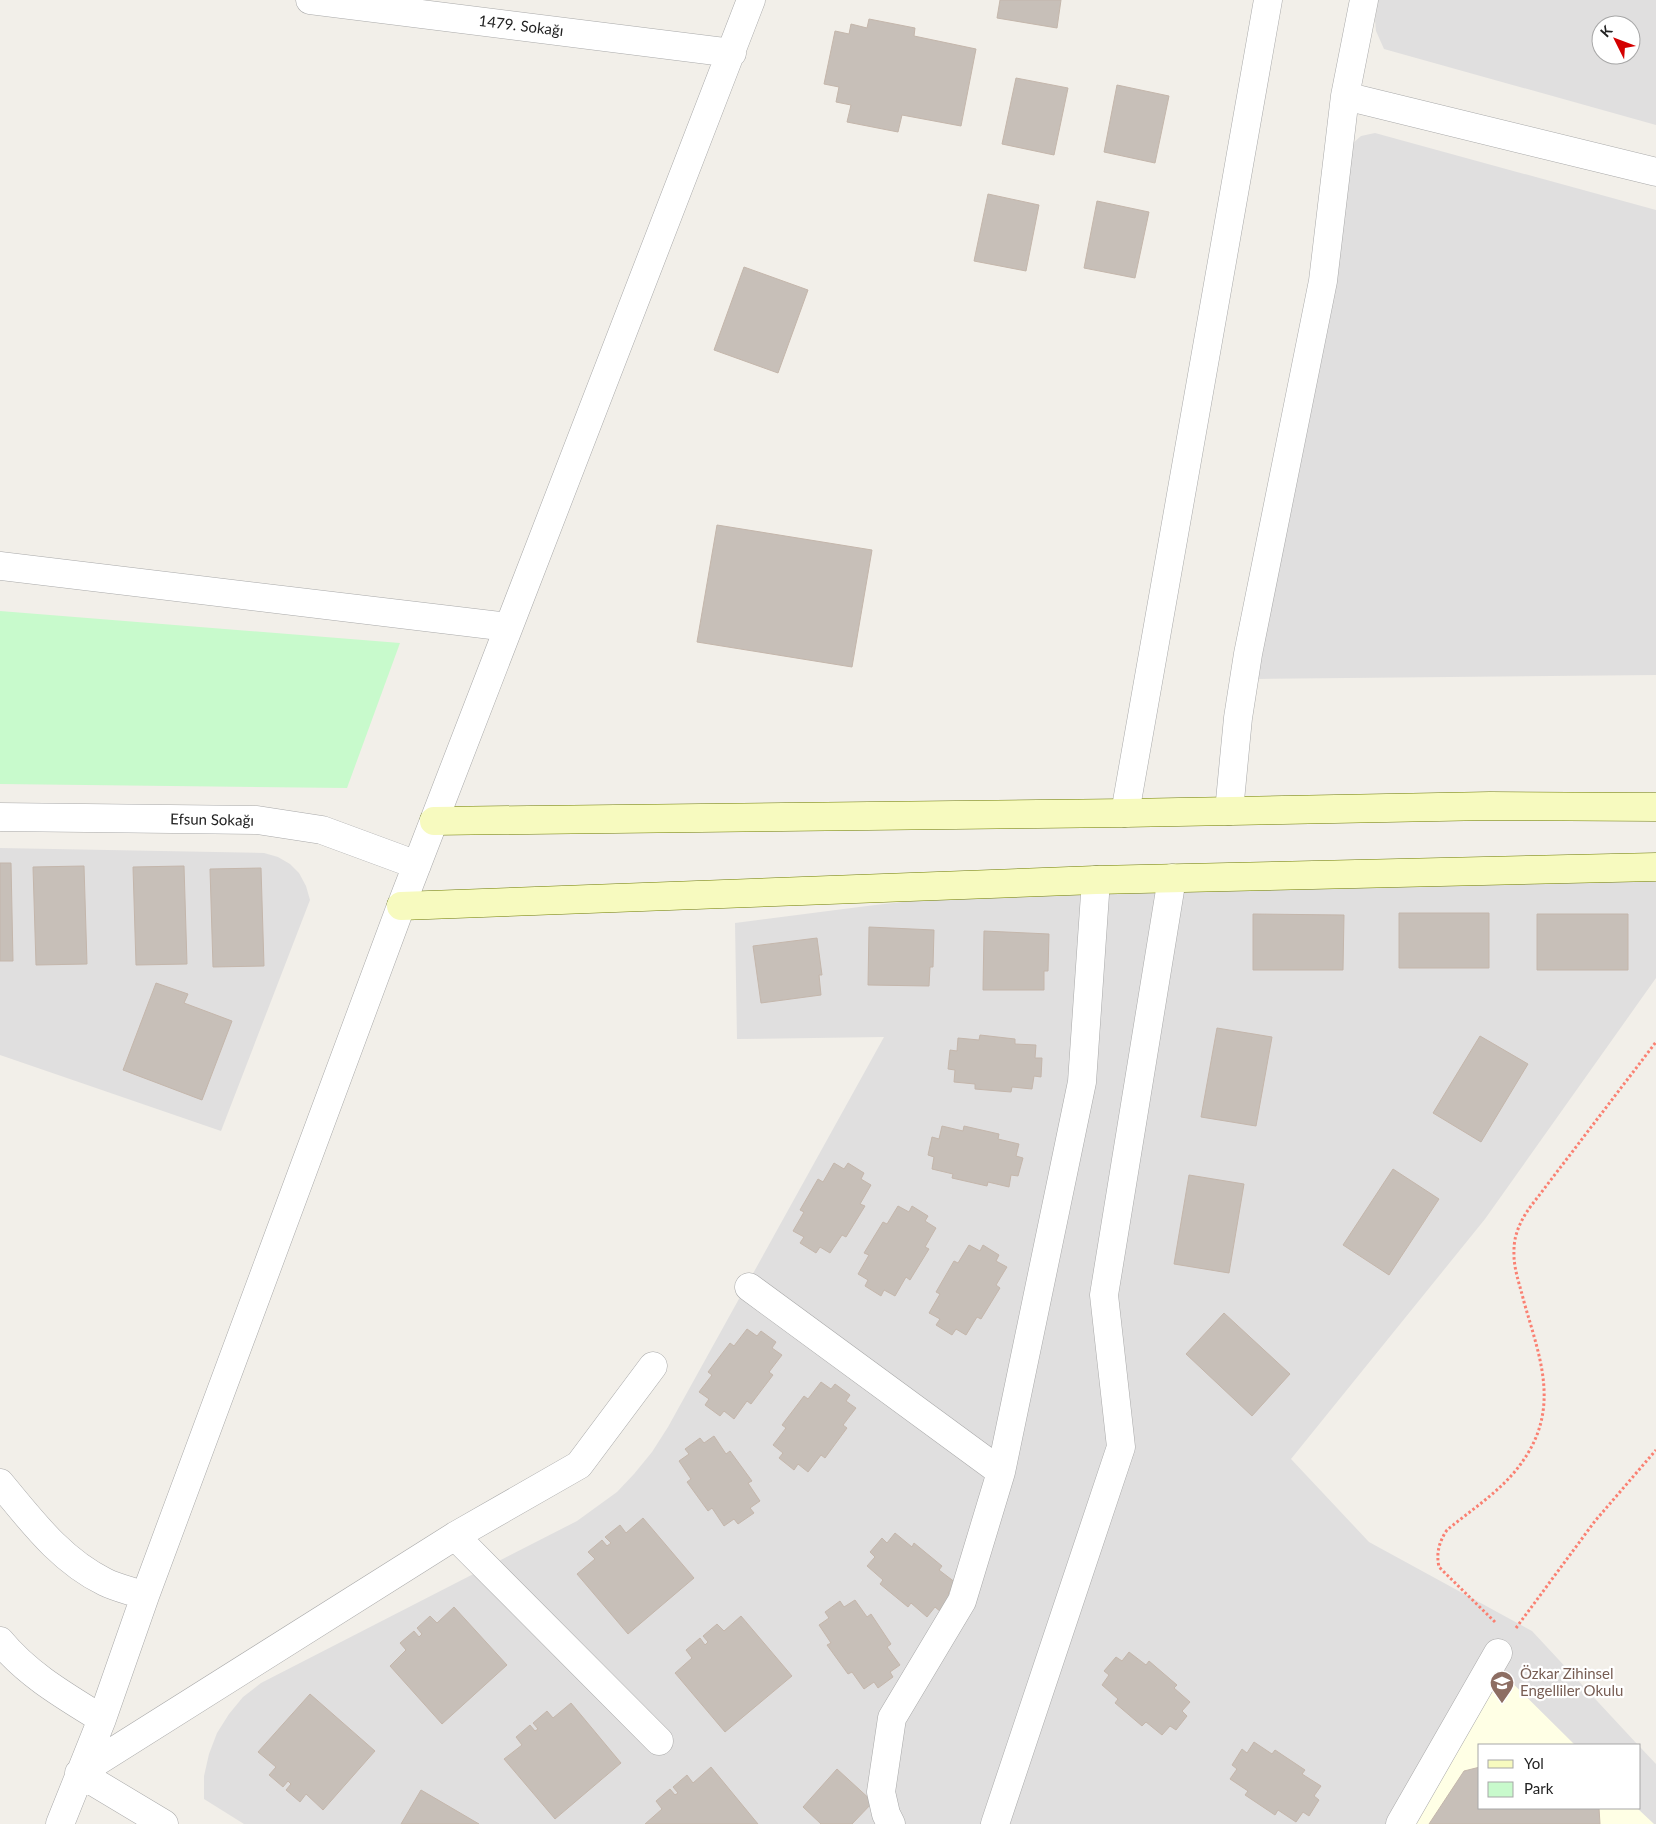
<svg xmlns="http://www.w3.org/2000/svg" width="1656" height="1824" font-family="Lato,sans-serif">
  <rect width="100%" height="100%" fill="#f2efe9"/>
  <path fill="#e0dfdf" fill-rule="evenodd" d="M 1378,0 L 1656,0 L 1656,125 L 1384,49 L 1376,31 L 1375,20 ZM 1601,25 L 1631,25 L 1631,55 L 1601,55 Z
    M 1375,133 L 1656,210 L 1656,675 L 1257,679 L 1353,143 L 1361,136 Z
    M 0,848 L 264,853 L 278,857 L 290,864 L 299,873 L 306,886 L 310,900 L 221,1131 L 0,1055 Z
    M 1529,876 L 1656,882 L 1656,978 L 1485,1219 L 1291,1459 L 1369,1542 L 1532,1631 L 1638,1745 L 1480,1745 L 1480,1808 L 1640,1808 L 1640,1747 L 1656,1764 L 1656,1824 L 244,1824 L 204,1799 L 204,1776 L 209,1754 L 217,1733 L 229,1714 L 243,1697 L 261,1683 L 577,1521 L 617,1492 L 634,1474 L 652,1452 L 668,1427 L 884,1037 L 737,1039 L 735,923 L 867,906 L 999,891 Z"/>
  <path fill="#ffffe5" d="M 1493,1664 L 1575,1745 L 1480,1745 L 1480,1808 L 1637,1808 L 1654,1824 L 1405,1824 Z"/>
  <path fill="#c8facc" d="M 0,611 L 400,643 L 347,788 L 0,784 Z"/>
  <path fill="#c7bfb8" stroke="#c4b6ab" d="M 1000,0 L 1061,0 L 1057,28 L 997,18 Z
    M 869,19 L 915,28 L 914,36 L 976,49 L 961,126 L 902,115 L 898,132 L 847,122 L 851,105 L 836,102 L 839,87 L 824,84 L 835,31 L 849,34 L 851,24 L 867,28 Z
    M 1016,78 L 1068,88 L 1054,155 L 1002,144 Z
    M 1117,85 L 1169,96 L 1155,163 L 1104,152 Z
    M 988,194 L 1039,205 L 1026,271 L 974,261 Z
    M 1097,201 L 1149,212 L 1135,278 L 1084,268 Z
    M 744,267 L 808,290 L 778,373 L 714,350 Z
    M 717,525 L 872,550 L 852,667 L 697,642 Z
    M 0,863 L 11,863 L 13,961 L 0,961 Z
    M 84,866 L 87,964 L 36,965 L 33,867 Z
    M 184,866 L 187,964 L 136,965 L 133,867 Z
    M 261,868 L 264,966 L 213,967 L 210,869 Z
    M 1399,913 L 1489,913 L 1489,968 L 1399,968 Z
    M 1253,914 L 1344,915 L 1343,970 L 1253,970 Z
    M 1537,914 L 1628,914 L 1628,970 L 1537,970 Z
    M 869,927 L 934,930 L 933,967 L 930,967 L 929,986 L 868,985 Z
    M 984,931 L 1049,934 L 1048,971 L 1044,971 L 1044,990 L 983,990 Z
    M 817,938 L 822,975 L 819,975 L 821,995 L 761,1003 L 753,946 Z
    M 156,983 L 188,994 L 184,1003 L 232,1021 L 202,1100 L 123,1070 Z
    M 1217,1028 L 1272,1037 L 1256,1126 L 1201,1117 Z
    M 980,1035 L 1015,1039 L 1015,1044 L 1036,1045 L 1035,1058 L 1042,1058 L 1041,1077 L 1034,1076 L 1032,1089 L 1012,1087 L 1011,1092 L 975,1089 L 975,1084 L 954,1082 L 955,1070 L 948,1069 L 950,1050 L 957,1051 L 958,1038 L 979,1040 Z
    M 1480,1036 L 1528,1064 L 1481,1142 L 1433,1113 Z
    M 942,1126 L 963,1131 L 964,1126 L 999,1134 L 998,1139 L 1019,1144 L 1016,1156 L 1023,1158 L 1018,1176 L 1011,1175 L 1009,1187 L 988,1182 L 987,1186 L 952,1178 L 953,1174 L 932,1169 L 934,1157 L 928,1155 L 932,1137 L 939,1139 Z
    M 834,1163 L 844,1169 L 848,1163 L 864,1173 L 861,1179 L 871,1185 L 860,1204 L 865,1206 L 846,1237 L 842,1235 L 830,1253 L 820,1247 L 816,1253 L 800,1243 L 804,1237 L 793,1231 L 804,1212 L 800,1210 L 818,1179 L 823,1182 Z
    M 1393,1169 L 1439,1199 L 1389,1275 L 1343,1245 Z
    M 1189,1175 L 1244,1184 L 1229,1273 L 1174,1264 Z
    M 898,1206 L 909,1212 L 912,1206 L 928,1216 L 925,1221 L 936,1228 L 925,1247 L 929,1249 L 910,1280 L 906,1277 L 895,1296 L 884,1290 L 881,1296 L 865,1286 L 868,1280 L 858,1274 L 869,1255 L 864,1253 L 883,1222 L 887,1224 Z
    M 969,1245 L 980,1251 L 983,1245 L 999,1255 L 996,1261 L 1007,1267 L 996,1285 L 1000,1288 L 981,1319 L 977,1317 L 966,1335 L 956,1329 L 952,1335 L 936,1325 L 940,1319 L 929,1313 L 940,1294 L 936,1292 L 954,1261 L 958,1263 Z
    M 1224,1313 L 1290,1374 L 1252,1416 L 1186,1354 Z
    M 747,1329 L 757,1336 L 761,1331 L 776,1342 L 772,1348 L 782,1355 L 769,1372 L 773,1375 L 751,1404 L 747,1401 L 734,1419 L 724,1411 L 720,1416 L 705,1405 L 709,1399 L 699,1392 L 712,1375 L 708,1372 L 730,1343 L 734,1346 Z
    M 821,1382 L 831,1389 L 835,1384 L 850,1395 L 846,1401 L 856,1408 L 843,1425 L 847,1428 L 825,1458 L 821,1455 L 808,1472 L 798,1464 L 794,1470 L 779,1458 L 783,1453 L 773,1445 L 786,1428 L 782,1425 L 804,1396 L 808,1399 Z
    M 714,1436 L 726,1454 L 730,1451 L 752,1481 L 748,1483 L 760,1501 L 750,1508 L 754,1513 L 738,1524 L 734,1519 L 724,1526 L 712,1508 L 708,1511 L 687,1482 L 691,1479 L 679,1461 L 689,1454 L 685,1449 L 700,1438 L 704,1443 Z
    M 643,1518 L 694,1578 L 628,1634 L 577,1574 L 595,1559 L 588,1552 L 602,1540 L 607,1546 L 611,1543 L 605,1537 L 620,1525 L 626,1533 Z
    M 895,1533 L 912,1547 L 914,1543 L 942,1566 L 939,1570 L 956,1583 L 948,1593 L 953,1597 L 941,1612 L 935,1607 L 927,1617 L 911,1603 L 908,1607 L 880,1584 L 883,1580 L 867,1566 L 875,1557 L 870,1552 L 882,1538 L 887,1543 Z
    M 855,1600 L 867,1617 L 871,1614 L 891,1644 L 887,1647 L 900,1665 L 890,1672 L 893,1677 L 878,1688 L 874,1682 L 864,1689 L 852,1672 L 848,1674 L 827,1645 L 831,1643 L 819,1625 L 829,1618 L 825,1612 L 840,1601 L 844,1607 Z
    M 454,1607 L 507,1665 L 442,1724 L 390,1666 L 406,1650 L 400,1643 L 414,1631 L 419,1637 L 422,1634 L 417,1628 L 430,1616 L 437,1623 Z
    M 741,1616 L 792,1676 L 725,1732 L 675,1673 L 692,1658 L 686,1650 L 700,1638 L 705,1645 L 708,1642 L 703,1636 L 717,1624 L 724,1631 Z
    M 1129,1652 L 1146,1665 L 1149,1661 L 1177,1685 L 1174,1688 L 1190,1702 L 1182,1711 L 1187,1716 L 1176,1730 L 1170,1726 L 1162,1735 L 1146,1722 L 1142,1726 L 1115,1703 L 1118,1699 L 1102,1685 L 1109,1675 L 1104,1671 L 1116,1657 L 1122,1661 Z
    M 310,1694 L 375,1751 L 323,1810 L 306,1794 L 300,1802 L 286,1790 L 291,1784 L 288,1781 L 283,1787 L 269,1775 L 276,1767 L 258,1752 Z
    M 571,1703 L 621,1763 L 555,1819 L 504,1759 L 522,1745 L 516,1737 L 530,1725 L 535,1731 L 538,1729 L 533,1723 L 547,1711 L 553,1718 Z
    M 1254,1742 L 1272,1754 L 1275,1750 L 1305,1770 L 1302,1774 L 1321,1786 L 1314,1796 L 1319,1800 L 1309,1816 L 1303,1812 L 1296,1822 L 1278,1810 L 1275,1815 L 1245,1795 L 1248,1791 L 1230,1779 L 1237,1769 L 1232,1765 L 1242,1749 L 1247,1753 Z
    M 711,1767 L 758,1824 L 645,1824 L 662,1809 L 656,1801 L 670,1789 L 675,1795 L 678,1793 L 673,1787 L 687,1775 L 693,1783 Z
    M 1480,1767 L 1480,1808 L 1599,1808 L 1600,1824 L 1429,1824 L 1464,1771 Z
    M 837,1769 L 873,1802 L 852,1824 L 821,1824 L 803,1807 Z
    M 421,1790 L 479,1824 L 401,1824 Z"/>
  <g fill="none" stroke-linecap="round" stroke-linejoin="round">
    <defs>
      <path id="street" d="M 310,0 L 732,53
        M 1345,96 L 1656,172
        M 0,566 L 508,627
        M 1229,811 L 1238,718 L 1248,654 L 1323,281 L 1345,96 L 1364,0
        M 1125,813 L 1268,0
        M 0,817 L 257,820 L 322,830 L 417,865
        M 749,1287 L 1001,1472
        M 0,1483 C 31,1520 60,1560 105,1582 C 117,1588 132,1591 145,1596
        M 455,1536 L 659,1741
        M 0,1641 C 28,1675 65,1696 102,1719
        M 60,1824 L 102,1719 L 145,1596 L 401,906 L 751,0
        M 164,1824 L 79,1773 L 455,1536 L 579,1465 L 653,1366
        M 891,1824 L 886,1814 L 881,1792 L 892,1718 L 962,1601 L 1001,1472 L 1082,1082 L 1096,880
        M 995,1824 L 1121,1447 L 1104,1295 L 1172,878
        M 1400,1824 L 1498,1653"/>
      <path id="secondary" d="M 434,821 L 1125,813 L 1490,806 L 1656,807
        M 401,906 L 1096,880 L 1656,867"/>
    </defs>
    <use href="#street" stroke="#a9a9a9" stroke-width="29"/>
    <use href="#secondary" stroke="#707d05" stroke-width="29"/>
    <path stroke="#fa8072" stroke-width="3" stroke-dasharray="2.5 2.5" stroke-linecap="butt" d="M 1495,1622 L 1439,1567 C 1436,1553 1439,1542 1447,1530 C 1471,1510 1501,1491 1520,1465 C 1561,1410 1541,1361 1524,1302 C 1520,1285 1513,1268 1514,1250 C 1514,1232 1523,1216 1534,1202 L 1656,1042
      M 1516,1628 L 1595,1521 L 1656,1450"/>
    <use href="#street" stroke="#fff" stroke-width="28"/>
    <use href="#secondary" stroke="#f7fabf" stroke-width="28"/>
  </g>
  <defs>
    <symbol id="school-pin" viewBox="-11 -11 22 30"><path d="M0 17L-7.5 6A9.5 9.5 0 1 1 7.5 6Z" fill="#8d6e63" stroke="#fff"/><path d="M0-5L7-2L0 1L-7-2ZM-4 1L0 2.5L4 1V4Q0 6-4 4Z" fill="#fff"/></symbol>
  </defs>
  <g fill-rule="evenodd">
    <use href="#school-pin" x="1488" y="1669" width="28" height="38"/>
  </g>
  <g text-anchor="middle" stroke-width="4.5" stroke-linejoin="round" paint-order="stroke">
    <g font-size="15" fill="#222" stroke="#fff">
      <text transform="translate(521 26) rotate(7)" y="5">1479. Sokağı</text>
      <text transform="translate(212 820) rotate(1)" y="5">Efsun Sokağı</text>
    </g>
    <g font-size="15" fill="#785e54" stroke="#fff" text-anchor="start">
      <text x="1520" y="1679">Özkar Zihinsel<tspan x="1520" dy="17">Engelliler Okulu</tspan></text>
    </g>
  </g>
  <rect x="1478" y="1744" width="162" height="65" fill="#ffffff" stroke="#a7a7a7"/>
  <rect x="1488" y="1760" width="25" height="8" fill="#f7fabf" stroke="#a7a7a7"/>
  <text x="1524" y="1769" font-size="15" fill="#222222">Yol</text>
  <rect x="1488" y="1782" width="25" height="15" fill="#c8facc" stroke="#a7a7a7"/>
  <text x="1524" y="1794" font-size="15" fill="#222222">Park</text>
  <g transform="translate(1616 40) rotate(312)"><circle r="24" fill="#ffffff" stroke="#a7a7a7"/>
  <path d="M0-4L9 19L0 12L-9 19Z" fill="#d40000"/>
  <text y="-8" font-size="14" font-weight="bold" text-anchor="middle" fill="#222222">K</text>
  </g>
</svg>
